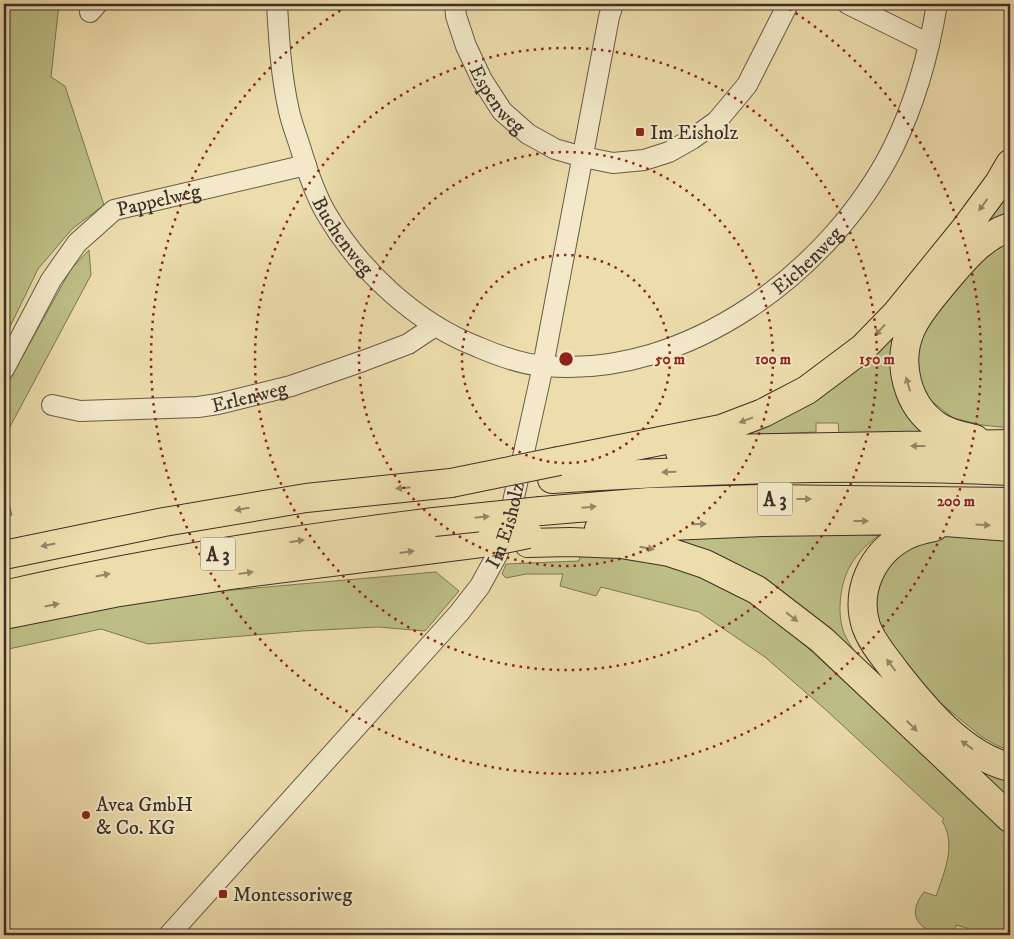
<svg xmlns="http://www.w3.org/2000/svg" width="1014" height="939" font-family="'IM FELL DW Pica',serif">
  <rect width="100%" height="100%" fill="#edddac"/>
  <filter id="stains"><feTurbulence type="fractalNoise" baseFrequency=".004" numOctaves="4"/><feColorMatrix values="0 0 0 0 .2 0 0 0 0 .09 0 0 0 0 .02 0 0 0 .5 -.17"/></filter>
  <radialGradient id="worn" r=".72"><stop offset=".6" stop-color="#630" stop-opacity="0"/><stop offset="1" stop-color="#630" stop-opacity=".3"/></radialGradient>
  <path fill="#bdbf86" stroke="#7c7757" d="M 4,4 L 59,4 L 51,77 L 65,86 L 104,205 L 72,229 L 38,269 L 4,339 Z
    M 1010,174 L 1010,220 L 908,323 L 923,421 L 919,434 L 839,433 L 838,423 L 816,423 L 816,432 L 744,435 L 779,416 Z
    M 1010,240 L 1010,428 L 982,425 L 953,418 L 925,396 L 915,367 L 919,332 L 984,256 Z
    M 89,250 L 91,275 L 4,438 L 4,390 L 71,269 Z
    M 4,486 L 12,515 L 4,517 Z
    M 958,533 L 1010,534 L 1010,750 L 998,746 L 982,737 L 911,679 L 875,627 L 877,576 L 919,539 Z
    M 881,534 C 854,553 841,573 840,607 C 840,617 841,628 846,637 C 854,653 866,667 878,680 L 1010,779 L 1010,808 L 854,664 L 666,537 Z
    M 581,553 L 662,563 L 690,573 L 743,597 L 796,637 L 1010,835 L 1010,935 L 966,935 L 967,928 L 956,925 L 953,935 C 926,935 902,920 924,892 L 936,896 C 944,873 957,844 942,821 L 944,819 L 826,710 L 765,657 L 699,612 L 601,587 L 596,596 L 560,586 L 563,574 L 526,574 L 506,578 L 502,574 L 506,564 L 579,561 Z
    M 436,572 L 459,591 L 425,631 L 378,627 L 302,631 L 148,644 L 101,629 L 4,650 L 4,628 L 132,602 L 199,593 Z"/>
  <g fill="none" stroke-linecap="round" stroke-linejoin="round">
    <defs>
      <g id="minor">
        <path id="s1" d="M 277,4 C 279,40 281,76 289,111 C 292,125 298,139 302,153 C 308,173 315,194 326,213 C 359,270 416,323 478,347 C 499,356 523,365 545,366 C 687,379 831,271 893,148 C 915,103 929,53 937,4"/>
        <path id="s2" d="M 455,4 L 456,16 L 466,46 L 482,80 L 502,111 L 528,134 L 555,149 L 583,157 L 613,163 L 644,160 L 669,152 L 692,139 L 717,121 L 747,85 L 788,4"/>
        <path d="M 848,4 L 929,44"/>
        <path d="M 90,12 L 97,4"/>
        <path id="s3" d="M 4,369 L 51,280 L 77,243 L 114,210 L 306,165"/>
        <path id="s4" d="M 52,405 L 80,411 L 198,407 L 218,404 L 291,386 L 363,361 L 408,344 L 435,326"/>
        <path id="s5" d="M 169,935 L 459,613 L 480,586 L 497,555 L 509,520 L 543,366 L 609,17 L 613,4"/>
      </g>
      <path id="highway" d="M 975,439 C 963,436 950,434 939,427 C 907,407 896,363 911,329 C 919,311 934,295 947,279 C 965,258 983,236 1010,227
        M 680,452 L 722,449 L 1010,444
        M 559,461 L 721,429 L 763,413 L 807,390 L 863,348 L 896,314 L 965,229 L 999,183 L 1010,164
        M 552,479 C 705,469 857,464 1010,471
        M 541,511 L 649,502 L 762,499 L 1010,502
        M 934,527 C 924,529 914,531 905,536 C 872,553 855,591 866,626 C 872,643 884,656 895,671 C 923,707 963,756 1010,767
        M 599,529 L 763,522 L 920,520 L 1010,527
        M 528,543 L 570,542 L 621,544 L 669,552 L 705,564 L 757,590 L 822,640 L 1010,818
        M 4,555 L 164,522 L 306,498 L 451,483
        M 4,595 C 145,562 290,540 434,522
        M 4,615 L 114,593 L 238,574 L 489,542"/>
    </defs>
    <use href="#minor" stroke="#685a49" stroke-width="22"/>
    <use href="#highway" stroke="#3c2f28" stroke-width="30"/>
    <use href="#minor" stroke="#f3e9c9" stroke-width="20"/>
    <use href="#highway" stroke="#edddac" stroke-width="28"/>
    <defs>
      <path id="highway-bridge" d="M 451,483 L 559,461
        M 434,522 L 541,511
        M 489,542 L 528,534"/>
    </defs>
    <use href="#highway-bridge" stroke="#3c2f28" stroke-width="30" stroke-linecap="butt"/>
    <use href="#highway-bridge" stroke="#edddac" stroke-width="28"/>
  </g>
  <defs><path id="oneway-solid" d="M-6-.8H1V-3.2L6.5 0L1 3.2V.8H-6Z" transform="scale(1.25)"/></defs>
  <g fill="#94866a">
    <use href="#oneway-solid" transform="translate(983 205) rotate(126)"/>
    <use href="#oneway-solid" transform="translate(880 330) rotate(133)"/>
    <use href="#oneway-solid" transform="translate(908 384) rotate(-106)"/>
    <use href="#oneway-solid" transform="translate(746 420) rotate(159)"/>
    <use href="#oneway-solid" transform="translate(918 446) rotate(180)"/>
    <use href="#oneway-solid" transform="translate(669 472) rotate(178)"/>
    <use href="#oneway-solid" transform="translate(403 488) rotate(174)"/>
    <use href="#oneway-solid" transform="translate(804 499)"/>
    <use href="#oneway-solid" transform="translate(589 507) rotate(-5)"/>
    <use href="#oneway-solid" transform="translate(242 509) rotate(170)"/>
    <use href="#oneway-solid" transform="translate(482 517) rotate(-6)"/>
    <use href="#oneway-solid" transform="translate(861 521)"/>
    <use href="#oneway-solid" transform="translate(699 524) rotate(-2)"/>
    <use href="#oneway-solid" transform="translate(983 525) rotate(3)"/>
    <use href="#oneway-solid" transform="translate(297 541) rotate(-9)"/>
    <use href="#oneway-solid" transform="translate(48 545) rotate(169)"/>
    <use href="#oneway-solid" transform="translate(647 548) rotate(10)"/>
    <use href="#oneway-solid" transform="translate(407 552) rotate(-8)"/>
    <use href="#oneway-solid" transform="translate(246 573) rotate(-8)"/>
    <use href="#oneway-solid" transform="translate(103 575) rotate(-11)"/>
    <use href="#oneway-solid" transform="translate(52 605) rotate(-11)"/>
    <use href="#oneway-solid" transform="translate(792 617) rotate(38)"/>
    <use href="#oneway-solid" transform="translate(891 665) rotate(-127)"/>
    <use href="#oneway-solid" transform="translate(912 726) rotate(44)"/>
    <use href="#oneway-solid" transform="translate(967 745) rotate(-144)"/>
  </g>
  <g fill="none" stroke="#8f2418" stroke-width="2.5" stroke-dasharray="2.5 5">
    <circle cx="566" cy="359" r="104"/>
    <circle cx="566" cy="359" r="207"/>
    <circle cx="566" cy="359" r="311"/>
    <path d="M783 5A415 415 0 1 1 349 5"/>
  </g>
  <g fill="#8f2418" stroke="#f3e9c9" stroke-width="2">
    <rect x="635" y="127" width="10" height="10" rx="2.5"/>
    <circle cx="86" cy="815" r="5"/>
    <rect x="218" y="889" width="10" height="10" rx="2.5"/>
  </g>
  <g text-anchor="middle" stroke-width="4" stroke-linejoin="round" paint-order="stroke">
    <g fill="#f3e9c9" stroke="#736758" stroke-width="1">
      <rect x="757.5" y="482.5" width="35" height="33" rx="4"/>
      <rect x="200.5" y="537.5" width="35" height="33" rx="4"/>
    </g>
    <g font-size="19" font-weight="bold" fill="#3c2f28">
      <text x="775" y="506">A 3</text>
      <text x="218" y="561">A 3</text>
    </g>
    <g font-size="20" fill="#3c2f28" stroke="#f3e9c9">
      <text dy="7" stroke="none"><textPath href="#s2" startOffset="106">Espenweg</textPath></text>
      <text dy="7" stroke="none"><textPath href="#s3" startOffset="241">Pappelweg</textPath></text>
      <text dy="7" stroke="none"><textPath href="#s1" startOffset="245">Buchenweg</textPath></text>
      <text dy="7" stroke="none"><textPath href="#s1" startOffset="784">Eichenweg</textPath></text>
      <text dy="7" stroke="none"><textPath href="#s4" startOffset="199">Erlenweg</textPath></text>
      <text dy="7" stroke="none"><textPath href="#s5" startOffset="534">Im Eisholz</textPath></text>
    </g>
    <g font-size="20" fill="#3c2f28" stroke="#f3e9c9" text-anchor="start">
      <text x="650" y="139">Im Eisholz</text>
      <text x="96" y="811">Avea GmbH<tspan x="96" dy="23">&amp; Co. KG</tspan></text>
      <text x="233" y="901">Montessoriweg</text>
    </g>
  </g>
  <circle cx="566" cy="359" r="8" fill="#8f2418" stroke="#f3e9c9" stroke-width="2.5"/>
  <g font-size="15" text-anchor="middle" font-weight="bold" fill="#8f2418" stroke="#f3e9c9" stroke-width="4" stroke-linejoin="round" paint-order="stroke">
    <text x="670" y="364">50 m</text>
    <text x="773" y="364">100 m</text>
    <text x="877" y="364">150 m</text>
    <text x="956" y="506">200 m</text>
  </g>
  <rect width="1014" height="939" fill="none" stroke="#edddac" stroke-width="20"/>
  <rect x="5" y="5" width="1004" height="929" fill="none" stroke="#3c2f28" stroke-width="2.5"/>
  <rect x="10" y="10" width="994" height="919" fill="none" stroke="#3c2f28"/>
  <rect width="100%" height="100%" filter="url(#stains)"/>
  <rect width="100%" height="100%" fill="url(#worn)"/>
</svg>
